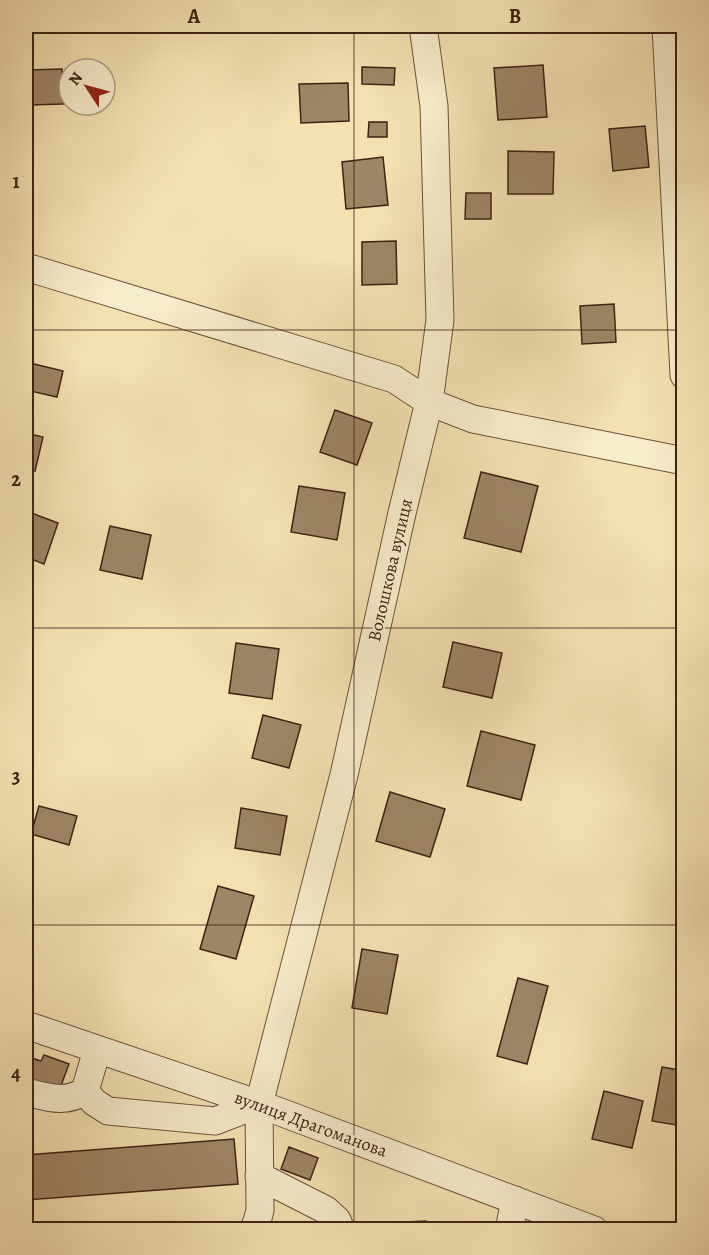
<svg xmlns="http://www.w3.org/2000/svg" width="709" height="1255" font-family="Alegreya,serif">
  <rect width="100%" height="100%" fill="#f3e1b1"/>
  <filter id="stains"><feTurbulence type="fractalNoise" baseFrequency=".00333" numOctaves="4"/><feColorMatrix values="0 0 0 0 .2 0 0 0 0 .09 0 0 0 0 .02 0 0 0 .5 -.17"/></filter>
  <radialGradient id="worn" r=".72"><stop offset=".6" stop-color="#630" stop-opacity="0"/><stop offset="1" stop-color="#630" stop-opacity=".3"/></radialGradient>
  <path fill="#9d8566" stroke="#3f2215" stroke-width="1.5" d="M 543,65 L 547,117 L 498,120 L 494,68 Z
    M 362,67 L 395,68 L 394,85 L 362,84 Z
    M 62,69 L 63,104 L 29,105 L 27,70 Z
    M 348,83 L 349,121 L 301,123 L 299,84 Z
    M 369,122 L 387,122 L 387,137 L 368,137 Z
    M 645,126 L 649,167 L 613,171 L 609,129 Z
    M 508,151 L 554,152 L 553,194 L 508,194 Z
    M 383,157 L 388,205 L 346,209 L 342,162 Z
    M 466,193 L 491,193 L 491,219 L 465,219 Z
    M 396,241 L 397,284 L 362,285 L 362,242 Z
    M 614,304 L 616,342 L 582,344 L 580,306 Z
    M 26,362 L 63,371 L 57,397 L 26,390 Z
    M 335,410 L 372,423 L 357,465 L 320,452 Z
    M 26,433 L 43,437 L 35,471 L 26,469 Z
    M 481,472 L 538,486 L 521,552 L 464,538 Z
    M 299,486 L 345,493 L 337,540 L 291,532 Z
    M 26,511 L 58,523 L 44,564 L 26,557 Z
    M 110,526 L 151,535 L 142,579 L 100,570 Z
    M 453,642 L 502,653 L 492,698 L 443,687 Z
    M 236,643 L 279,649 L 272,699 L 229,693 Z
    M 263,715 L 301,725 L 289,768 L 252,758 Z
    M 481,731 L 535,745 L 521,800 L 467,786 Z
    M 390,792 L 445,809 L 430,857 L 376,841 Z
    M 39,806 L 77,816 L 69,845 L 31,834 Z
    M 241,808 L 287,816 L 280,855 L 235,848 Z
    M 218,886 L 254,896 L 236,959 L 200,949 Z
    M 362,949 L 398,955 L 387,1014 L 352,1008 Z
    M 518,978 L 548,986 L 527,1064 L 497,1056 Z
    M 44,1055 L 69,1064 L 59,1091 L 26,1079 L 26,1056 L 41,1061 Z
    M 662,1067 L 684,1071 L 684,1118 L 682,1126 L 652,1121 Z
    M 604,1091 L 643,1101 L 632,1148 L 592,1139 Z
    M 234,1139 L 238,1184 L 26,1200 L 26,1155 Z
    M 289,1147 L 318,1158 L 310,1180 L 281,1169 Z
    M 426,1221 L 427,1230 L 383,1230 L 382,1223 Z"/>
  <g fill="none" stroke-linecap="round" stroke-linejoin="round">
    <defs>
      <path id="minor" d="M 666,26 L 684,375
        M 26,267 L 394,379 L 429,402 L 473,419 L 684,461
        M 26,1025 L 259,1104 L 594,1230
        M 85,1091 L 94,1102 L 108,1111 L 215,1121 L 259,1104
        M 26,1092 C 47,1097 65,1104 85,1091 L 97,1050
        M 259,1176 L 326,1210 L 337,1220 L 341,1230
        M 253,1230 L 257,1222 L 260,1210 L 259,1104 L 344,775 L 402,513 L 429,402 L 440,320 L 434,106 L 423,26
        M 509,1230 L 515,1200"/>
    </defs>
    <use href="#minor" stroke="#6c523c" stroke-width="29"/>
    <use href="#minor" stroke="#f7eccc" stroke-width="27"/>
  </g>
  <path fill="none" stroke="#3f2215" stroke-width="1.5" stroke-opacity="0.55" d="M 354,26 L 354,1230M 26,330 L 684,330M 26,628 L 684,628M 26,925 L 684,925"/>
  <g text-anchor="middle" stroke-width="4.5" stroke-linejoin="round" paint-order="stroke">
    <g font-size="18" fill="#3f2215" stroke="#f7eccc">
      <text transform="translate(390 570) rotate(-77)" y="6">Волошкова вулиця</text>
      <text transform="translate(311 1124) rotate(20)" y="6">вулиця Драгоманова</text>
    </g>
  </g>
  <rect width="709" height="1255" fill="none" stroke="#f3e1b1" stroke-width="66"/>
  <g transform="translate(87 87) rotate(306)"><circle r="28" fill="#f7eccc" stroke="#ad9b83" stroke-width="1.5"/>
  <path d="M0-4.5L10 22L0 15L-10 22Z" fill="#8f2418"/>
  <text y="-9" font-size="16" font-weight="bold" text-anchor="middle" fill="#3f2215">N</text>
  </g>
  <rect x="33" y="33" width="643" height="1189" fill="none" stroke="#3f2215" stroke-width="2"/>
  <g font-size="20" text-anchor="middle" font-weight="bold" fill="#3f2215">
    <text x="194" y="23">A</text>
    <text x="515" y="23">B</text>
    <text x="16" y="188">1</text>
    <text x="16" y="486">2</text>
    <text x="16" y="783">3</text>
    <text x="16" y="1080">4</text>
  </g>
  <rect width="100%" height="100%" filter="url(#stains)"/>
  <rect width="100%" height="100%" fill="url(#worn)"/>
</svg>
